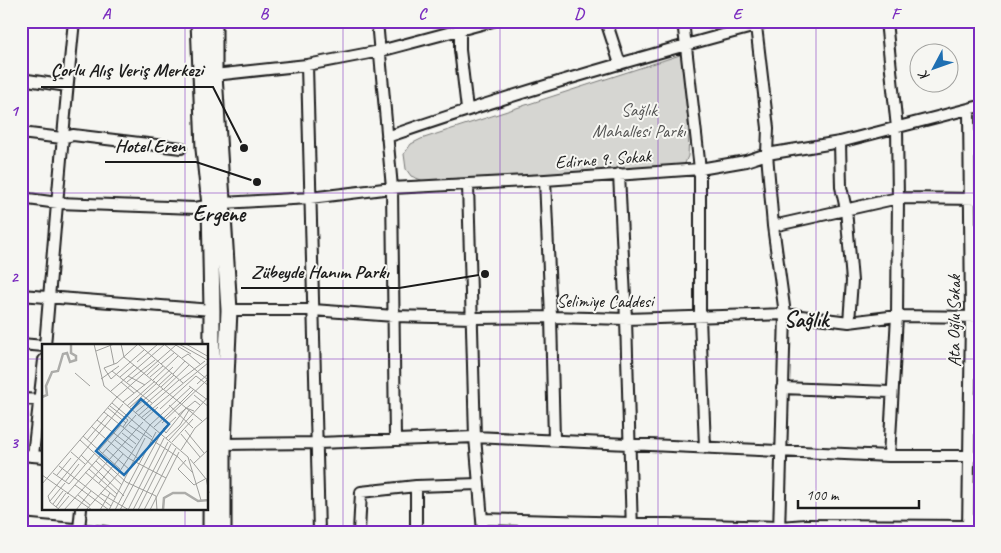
<svg xmlns="http://www.w3.org/2000/svg" width="1001" height="553" font-family="Caveat,sans-serif">
  <rect width="100%" height="100%" fill="#f6f6f2"/>
  <filter id="ink" filterUnits="userSpaceOnUse"><feTurbulence type="fractalNoise" baseFrequency=".02" numOctaves="2"/><feDisplacementMap in="SourceGraphic" scale="10" xChannelSelector="R" yChannelSelector="G"/><feConvolveMatrix kernelMatrix="1 2 1 2 8 2 1 2 1" color-interpolation-filters="sRGB"/></filter>
  <g filter="url(#ink)">
    <path fill="#d6d6d2" stroke="#797977" d="M 683,54 L 689,135 L 688,156 L 683,168 L 426,182 L 411,176 L 406,169 L 404,154 L 411,144 L 421,139 Z"/>
    <g fill="none" stroke-linecap="round" stroke-linejoin="round">
      <defs>
        <path id="minor" d="M 377,21 L 392,188 L 395,439
          M 606,21 L 620,64
          M 683,21 L 700,169 L 700,317 L 705,448
          M 754,21 L 756,26 L 768,128 L 767,154 L 773,226 L 785,314 L 779,532
          M 886,21 L 897,128 L 898,198 L 897,316 L 889,456
          M 460,30 L 460,50 L 467,109
          M 307,65 L 319,532
          M 214,75 L 307,65 L 380,51 L 493,21
          M 21,79 L 67,86
          M 21,133 L 62,138 L 73,135 L 181,148
          M 387,137 C 509,95 632,59 756,26 L 767,21
          M 840,142 L 841,187 L 846,209 L 852,281 L 849,322
          M 619,174 L 626,319 L 632,532
          M 545,180 L 551,317 L 554,439
          M 468,185 L 475,437 L 483,532
          M 21,198 L 58,203 L 195,208 L 223,203 L 310,198 L 392,188 L 545,180 L 700,169 L 746,161 L 767,154 L 840,142 L 980,106
          M 773,226 L 898,198 L 980,199
          M 21,295 L 212,310
          M 229,310 L 313,310 L 394,316 L 473,318 L 551,317 L 626,319 L 785,314 L 849,322 L 897,316 L 980,317
          M 21,344 L 44,346
          M 45,346 C 54,237 63,129 74,21
          M 782,388 L 891,392
          M 21,399 L 44,400
          M 223,444 L 318,443 L 475,437 L 889,456 L 980,456
          M 21,455 L 44,457
          M 33,455 L 44,360
          M 416,486 L 416,532
          M 483,519 L 780,527 L 806,525 L 968,526
          M 21,524 L 106,532
          M 79,529 L 81,509
          M 968,531 L 971,317 L 969,110
          M 359,532 L 361,492 L 416,486 L 479,484"/>
        <path id="highway" d="M 199,21 L 204,149 L 210,205 L 212,310 L 211,532
          M 214,21 L 214,75 L 229,310 L 223,444 L 223,532"/>
      </defs>
      <use href="#minor" stroke="#1c1c1c" stroke-width="14"/>
      <use href="#highway" stroke="#1c1c1c" stroke-width="19"/>
      <use href="#minor" stroke="#f6f6f2" stroke-width="10"/>
      <use href="#highway" stroke="#f6f6f2" stroke-width="15"/>
    </g>
  </g>
  <path fill="none" stroke="#7b2cbf" stroke-width="1" stroke-opacity="0.55" d="M 185,21 L 185,346M 343,21 L 343,532M 500,21 L 500,532M 658,21 L 658,532M 816,21 L 816,532M 21,193 L 980,193M 21,359 L 44,359M 208,359 L 980,359M 185,509 L 185,532"/>
  <g text-anchor="middle" stroke-width="4" stroke-linejoin="round" paint-order="stroke">
    <g font-size="18" fill="#545453" stroke="#f6f6f2">
      <text x="639" y="116">Sağlık<tspan x="639" dy="21">Mahallesi Parkı</tspan></text>
    </g>
    <g font-size="18" fill="#1c1c1c" stroke="#f6f6f2">
      <text transform="translate(603 159) rotate(-4)" y="6">Edirne 9. Sokak</text>
      <text x="605" y="307">Selimiye Caddesi</text>
      <text transform="translate(954 321) rotate(-90)" y="6">Ata Oğlu Sokak</text>
    </g>
    <g font-size="22" font-weight="bold" fill="#1c1c1c" stroke="#f6f6f2">
      <text x="219" y="221">Ergene</text>
      <text x="806" y="327">Sağlık</text>
    </g>
  </g>
  <g transform="translate(42 344)">
    <rect width="166" height="166" fill="#f6f6f2"/>
    <path fill="none" stroke="#acaca9" stroke-width="2.5" d="M 0,53 L 5,51 L 4,42 L 10,28 L 16,27 L 21,10 L 25,9 L 28,18 L 34,16 L 34,12 L 29,9 L 29,0M 121,166 L 122,154 L 131,149 L 143,149 L 156,157 L 167,156"/>
    <path fill="none" stroke="#9f9f9c" stroke-width="1" d="M 52,0 L 62,42 L 146,113 L 159,156M 68,0 L 72,20M 79,0 L 82,13 L 160,77M 96,0 L 141,39M 122,0 L 166,36M 132,0 L 149,10M 137,0 L 167,17M 144,0 L 167,13M 54,7 L 72,0M 140,14 L 146,10 L 158,20M 95,18 L 116,0M 119,20 L 132,9M 62,24 L 69,35 L 102,6M 62,24 L 75,19 L 96,0M 70,27 L 110,59M 33,29 L 48,42M 131,30 L 143,17M 105,31 L 117,20M 86,32 L 103,41M 78,33 L 92,21M 108,33 L 121,22M 59,35 L 77,22M 111,36 L 136,12M 138,36 L 163,17M 79,38 L 92,49M 85,38 L 113,16M 114,39 L 131,23M 155,40 L 167,29M 117,41 L 130,29M 147,42 L 167,57M 119,43 L 132,31M 122,45 L 147,21M 69,47 L 123,0M 152,51 L 167,63M 81,58 L 110,35M 70,59 L 110,93M 138,59 L 152,45M 127,61 L 151,84M 68,62 L 86,76 L 81,83M 85,62 L 113,37M 66,64 L 84,79M 87,64 L 115,39M 118,65 L 154,32 L 167,42M 90,66 L 118,42M 62,68 L 97,96M 93,69 L 121,45M 136,71 L 153,57 L 158,61M 96,72 L 137,36M 134,73 L 121,85 L 124,89 L 144,64 L 152,67M 99,74 L 166,19M 55,76 L 91,104M 102,76 L 116,63M 120,79 L 165,36M 87,81 L 136,113 L 151,129M 49,82 L 86,114 L 124,134 L 108,166M 112,83 L 138,59M 143,86 L 162,109M 80,89 L 94,100M 139,90 L 158,113M 41,92 L 78,125M 124,94 L 138,81 L 147,66M 38,96 L 84,138 L 114,152 L 115,166M 45,96 L 66,71M 73,96 L 98,116M 127,96 L 167,52M 130,98 L 151,75M 64,105 L 88,126M 57,106 L 79,81M 139,106 L 153,84 L 167,72M 29,108 L 43,120M 39,111 L 82,152M 148,115 L 164,135M 144,116 L 136,125 L 152,141 L 163,135M 54,117 L 80,141M 152,119 L 167,105M 17,122 L 69,162M 47,125 L 75,150M 43,128 L 73,153M 11,129 L 27,140 L 53,109M 0,131 L 50,166M 15,131 L 29,114M 124,134 L 137,108M 164,134 L 167,149M 23,138 L 37,120M 57,139 L 81,110M 0,140 L 74,54 L 134,1M 33,141 L 67,166M 58,149 L 87,166M 25,150 L 94,71M 36,151 L 48,161M 8,157 L 23,139M 11,160 L 21,147M 14,163 L 24,149M 16,165 L 27,152M 18,166 L 8,158 L 6,152 L 81,60M 22,166 L 101,78M 34,166 L 49,147M 44,166 L 76,130 L 108,81 L 149,43M 58,166 L 68,149M 67,166 L 103,94M 73,166 L 114,88M 78,166 L 118,91M 86,166 L 122,94M 91,166 L 126,98M 96,166 L 129,100M 102,166 L 134,104"/>
    <path fill="#1f6fb2" fill-opacity="0.15" stroke="#1f6fb2" stroke-width="2.5" d="M 99,55 L 127,80 L 82,131 L 54,107 Z"/>
    <rect width="166" height="166" fill="none" stroke="#1c1c1c" stroke-width="2.5"/>
  </g>
  <path fill="none" stroke="#1c1c1c" stroke-width="2" d="M244 148L213 87H41M257 182L196 162H105M485 274L399 288H241"/>
  <g fill="#1c1c1c" stroke="#f6f6f2" stroke-width="2">
    <circle cx="244" cy="148" r="5"/>
    <circle cx="257" cy="182" r="5"/>
    <circle cx="485" cy="274" r="5"/>
  </g>
  <g font-size="19" text-anchor="middle" font-weight="bold" fill="#1c1c1c" stroke="#f6f6f2" stroke-width="4" stroke-linejoin="round" paint-order="stroke">
    <text x="127" y="76">Çorlu Alış Veriş Merkezi</text>
    <text x="150" y="152">Hotel Eren</text>
    <text x="320" y="278">Zübeyde Hanım Parkı</text>
  </g>
  <rect width="1001" height="553" fill="none" stroke="#f6f6f2" stroke-width="55"/>
  <g transform="translate(934 68) rotate(229)"><circle r="24" fill="#f6f6f2" stroke="#9f9f9c"/>
  <path d="M0-4L9 19L0 12L-9 19Z" fill="#1f6fb2"/>
  <text y="-8" font-size="14" font-weight="bold" text-anchor="middle" fill="#1c1c1c">K</text>
  </g>
  <path d="M798 500v8h121v-8" fill="none" stroke="#1c1c1c" stroke-width="2.5"/>
  <text x="806" y="500" font-size="15" fill="#1c1c1c" stroke="#f6f6f2" stroke-width="4" paint-order="stroke">100 m</text>
  <rect x="28" y="28" width="946" height="498" fill="none" stroke="#7b2cbf" stroke-width="2"/>
  <g font-size="16" text-anchor="middle" font-weight="bold" fill="#7b2cbf">
    <text x="106" y="19">A</text>
    <text x="264" y="19">B</text>
    <text x="422" y="19">C</text>
    <text x="579" y="19">D</text>
    <text x="737" y="19">E</text>
    <text x="895" y="19">F</text>
    <text x="14" y="116">1</text>
    <text x="14" y="282">2</text>
    <text x="14" y="448">3</text>
  </g>
</svg>
